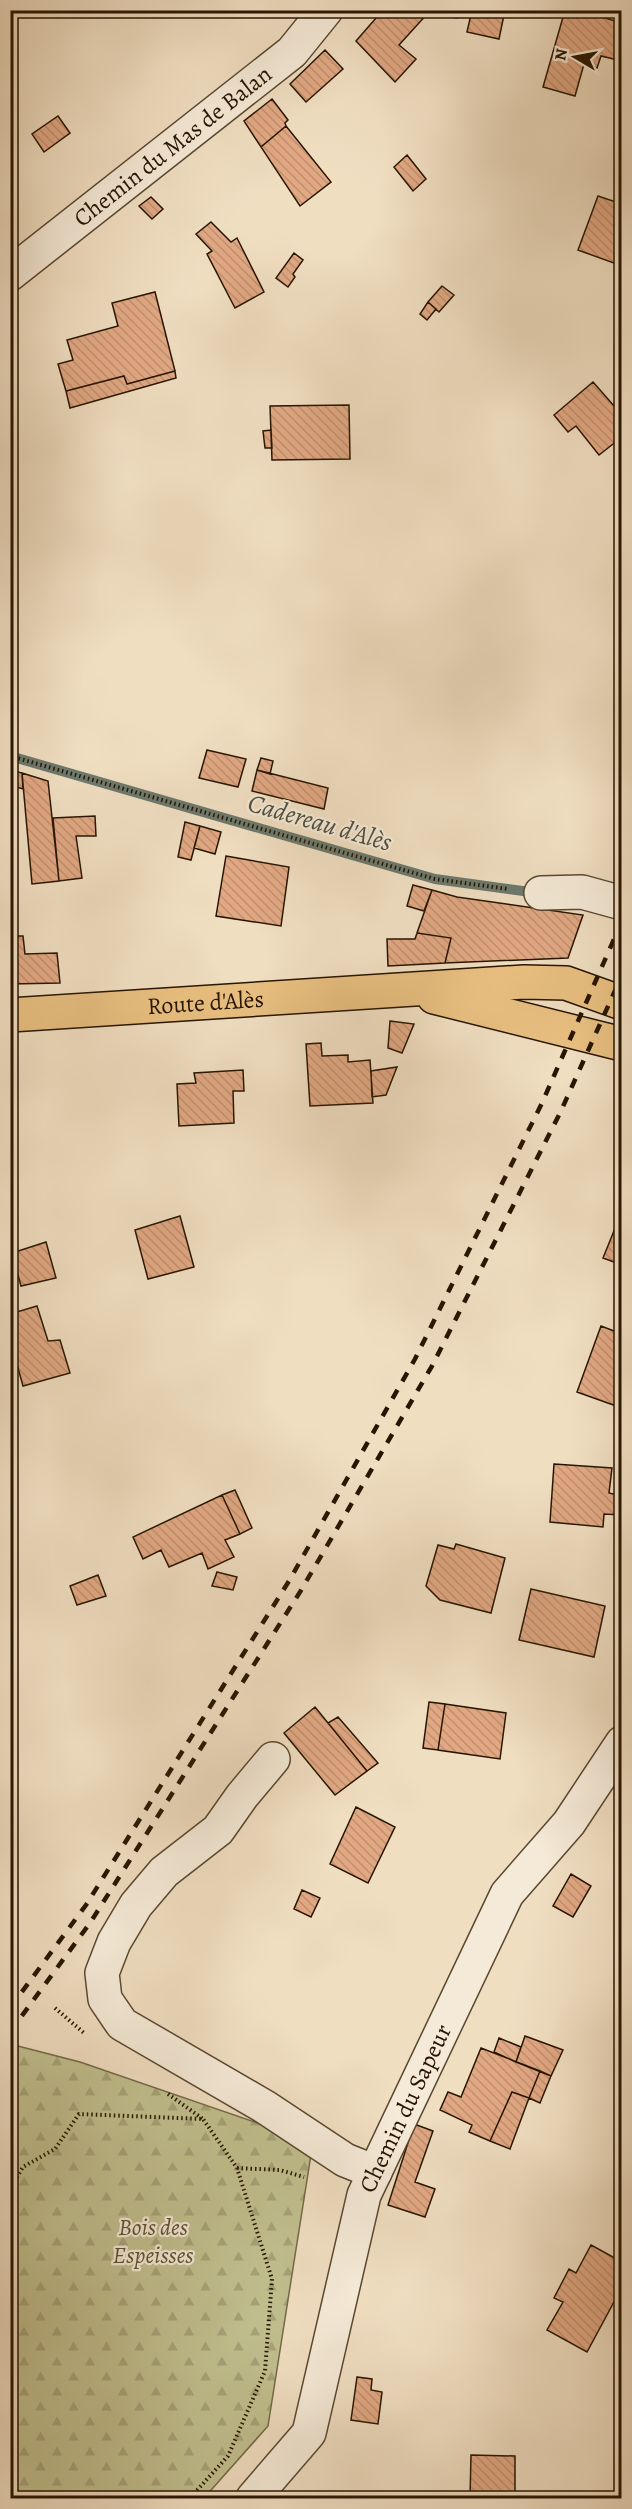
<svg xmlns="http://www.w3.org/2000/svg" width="632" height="2509" font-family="Alegreya,serif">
  <defs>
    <pattern id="forest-firs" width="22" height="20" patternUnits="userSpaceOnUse" patternTransform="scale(1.5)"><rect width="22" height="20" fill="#c1bf8e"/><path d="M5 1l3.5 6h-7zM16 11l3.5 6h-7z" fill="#a6a379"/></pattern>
    <pattern id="building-back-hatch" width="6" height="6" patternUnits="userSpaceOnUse" patternTransform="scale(1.5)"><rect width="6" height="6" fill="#e1a883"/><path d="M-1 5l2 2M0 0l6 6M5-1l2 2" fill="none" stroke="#c1906f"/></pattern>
  </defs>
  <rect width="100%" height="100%" fill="#f0dec1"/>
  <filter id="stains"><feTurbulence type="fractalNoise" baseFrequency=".00333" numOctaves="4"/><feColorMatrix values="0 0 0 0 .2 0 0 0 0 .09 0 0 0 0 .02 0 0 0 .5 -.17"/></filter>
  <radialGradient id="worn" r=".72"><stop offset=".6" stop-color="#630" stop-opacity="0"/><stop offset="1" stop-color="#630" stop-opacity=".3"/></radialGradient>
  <path fill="url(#forest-firs)" stroke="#746a47" stroke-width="1.5" d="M 10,2044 L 80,2062 L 313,2142 L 268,2426 L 204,2498 L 11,2498 Z"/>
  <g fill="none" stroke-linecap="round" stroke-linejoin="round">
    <path stroke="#6c796d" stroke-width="10" d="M 10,756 L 435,879 L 538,893"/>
  </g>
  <path fill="url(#building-back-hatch)" stroke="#271500" stroke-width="1.5" d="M 383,10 L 458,10 L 457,18 L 428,13 L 399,45 L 416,59 L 395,82 L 356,41 Z
    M 472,10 L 505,10 L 499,39 L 467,32 Z
    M 565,10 L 578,10 L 622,23 L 622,61 L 601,56 L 597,68 L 584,64 L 575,96 L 543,87 Z
    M 325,50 L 343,69 L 306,102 L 290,84 Z
    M 272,99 L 288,120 L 285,123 L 286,126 L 261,147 L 244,121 Z
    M 58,116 L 70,133 L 44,152 L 32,134 Z
    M 286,126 L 331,182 L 300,206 L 261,147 Z
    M 407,155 L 426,179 L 413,191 L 394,167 Z
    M 598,196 L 622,204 L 622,266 L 578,250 Z
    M 151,197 L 163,209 L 152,219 L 139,206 Z
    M 211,222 L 231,242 L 237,238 L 264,292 L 235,308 L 207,254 L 212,251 L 196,234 Z
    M 294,253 L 303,260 L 293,274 L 295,277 L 288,287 L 276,278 Z
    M 442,286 L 454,295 L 439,312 L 428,302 Z
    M 155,292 L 175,371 L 127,384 L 124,376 L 66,391 L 58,364 L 73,360 L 67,340 L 118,326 L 112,303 Z
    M 428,302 L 436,309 L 427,320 L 420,314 Z
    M 175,371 L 176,378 L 70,408 L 66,391 L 124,376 L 127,384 Z
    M 593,382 L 622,415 L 622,437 L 599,455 L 576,426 L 568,432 L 554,415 Z
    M 349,405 L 350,459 L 272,460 L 270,406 Z
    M 271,430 L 272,448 L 265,448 L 263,431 Z
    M 207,750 L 246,759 L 238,787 L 199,778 Z
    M 261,758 L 273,761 L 270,774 L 257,770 Z
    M 10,770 L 22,773 L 23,789 L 10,785 Z
    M 257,770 L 328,788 L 324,809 L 252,791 Z
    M 22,773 L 48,781 L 59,881 L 32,884 Z
    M 95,816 L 96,836 L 76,836 L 82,878 L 59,881 L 53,818 Z
    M 185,822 L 200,826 L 191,860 L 178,857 Z
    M 200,826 L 221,832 L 215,854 L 194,848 Z
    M 226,856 L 289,867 L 281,926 L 216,916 Z
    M 413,885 L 432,890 L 424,911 L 407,906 Z
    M 432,890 L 457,897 L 583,915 L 568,958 L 445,963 L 451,938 L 417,933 Z
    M 10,906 L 12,906 L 15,936 L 23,936 L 25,954 L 57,953 L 60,983 L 10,984 Z
    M 417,933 L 451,938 L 445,963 L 388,966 L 387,939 L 415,939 Z
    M 390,1021 L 414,1024 L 402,1053 L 388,1048 Z
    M 321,1043 L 322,1056 L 348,1055 L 348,1062 L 370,1060 L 373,1103 L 310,1106 L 306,1044 Z
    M 397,1067 L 386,1095 L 372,1097 L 371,1071 Z
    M 243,1070 L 244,1091 L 233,1091 L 234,1123 L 179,1126 L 177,1084 L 196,1083 L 194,1073 Z
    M 622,1211 L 622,1265 L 603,1258 Z
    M 180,1216 L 194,1267 L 148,1279 L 135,1230 Z
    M 46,1242 L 56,1278 L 21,1286 L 12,1253 Z
    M 37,1306 L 48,1341 L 60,1340 L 70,1373 L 23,1386 L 10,1339 L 10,1314 Z
    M 601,1326 L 622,1334 L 622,1400 L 619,1407 L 577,1392 Z
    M 554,1464 L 612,1468 L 609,1493 L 622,1496 L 622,1515 L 604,1514 L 603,1527 L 550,1522 Z
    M 235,1490 L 252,1528 L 240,1534 L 222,1495 Z
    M 222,1495 L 240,1534 L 225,1540 L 234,1557 L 208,1569 L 202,1553 L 169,1567 L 161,1550 L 143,1559 L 133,1537 Z
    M 456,1544 L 505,1558 L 491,1613 L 440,1600 L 426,1586 L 438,1545 L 454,1549 Z
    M 217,1572 L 237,1577 L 233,1590 L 212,1586 Z
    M 98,1575 L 106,1596 L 77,1605 L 70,1586 Z
    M 531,1589 L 605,1606 L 594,1657 L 519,1640 Z
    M 429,1702 L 445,1704 L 438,1750 L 423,1748 Z
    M 445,1704 L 506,1713 L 500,1759 L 438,1750 Z
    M 315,1707 L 367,1771 L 335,1795 L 284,1733 Z
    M 338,1717 L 378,1763 L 367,1771 L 328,1723 Z
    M 356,1807 L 395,1827 L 368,1883 L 330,1864 Z
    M 571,1874 L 591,1886 L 573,1917 L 553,1906 Z
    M 302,1890 L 320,1898 L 311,1917 L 294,1909 Z
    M 525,2036 L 563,2050 L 551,2076 L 516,2062 Z
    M 499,2038 L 521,2047 L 516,2062 L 494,2052 Z
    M 481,2048 L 540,2071 L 529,2098 L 512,2092 L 490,2141 L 469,2132 L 472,2125 L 440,2110 L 448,2092 L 461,2097 Z
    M 540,2071 L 551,2076 L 540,2103 L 529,2098 Z
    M 512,2092 L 529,2098 L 510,2149 L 490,2141 Z
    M 414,2124 L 433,2131 L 415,2182 L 435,2189 L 425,2217 L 388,2205 Z
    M 591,2245 L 622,2262 L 622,2287 L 587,2352 L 547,2330 L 563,2302 L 554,2298 L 569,2269 L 576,2273 Z
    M 357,2377 L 372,2379 L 371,2390 L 382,2392 L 378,2424 L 351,2420 Z
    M 471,2455 L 515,2456 L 515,2498 L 470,2498 Z"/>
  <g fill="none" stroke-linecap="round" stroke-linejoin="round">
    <defs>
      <g id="minor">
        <path id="s1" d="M 10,274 L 292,52 L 326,10"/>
        <path d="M 541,893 L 582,892 L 622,903"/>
        <path d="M 273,1759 L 242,1796 L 218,1830 L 164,1872 L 136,1905 L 114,1942 L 102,1973 L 105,1999 L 122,2024 L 265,2107 L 345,2160 L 375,2172"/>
        <path id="s2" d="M 253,2498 L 309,2433 L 364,2195 L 507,1894 L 569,1823 L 622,1743"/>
      </g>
      <g id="major">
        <path d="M 434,997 L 622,1044"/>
        <path id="s3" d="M 10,1015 L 524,982 L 566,983 L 622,1003"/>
      </g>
    </defs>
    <use href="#minor" stroke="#594730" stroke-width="36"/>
    <use href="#major" stroke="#271500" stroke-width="36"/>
    <path stroke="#271500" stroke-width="4" stroke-dasharray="1.5 3" stroke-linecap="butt" d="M 10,756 L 435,879 L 508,889
      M 55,2008 L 84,2033
      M 168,2094 L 203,2119
      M 237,2168 L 280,2170 L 304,2177
      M 10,2189 L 23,2167 L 55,2149 L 79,2114 L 203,2119 L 237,2168 L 272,2279 L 265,2371 L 228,2456 L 190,2498"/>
    <use href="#minor" stroke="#f5ead7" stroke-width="33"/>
    <use href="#major" stroke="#e8bf80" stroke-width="33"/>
    <path stroke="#271500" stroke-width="4.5" stroke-dasharray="10 10" stroke-linecap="butt" d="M 10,2008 L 86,1905 L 289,1581 L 415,1359 L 542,1103 L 622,921
      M 10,2032 L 90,1923 L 300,1592 L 432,1366 L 561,1111 L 622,975"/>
  </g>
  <g text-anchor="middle" stroke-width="4.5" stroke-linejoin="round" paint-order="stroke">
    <g font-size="24" fill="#271500" stroke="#f5ead7">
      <text dy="8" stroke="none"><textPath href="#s1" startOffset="207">Chemin du Mas de Balan</textPath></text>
      <text dy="8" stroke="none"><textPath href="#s3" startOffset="196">Route d'Alès</textPath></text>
      <text dy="8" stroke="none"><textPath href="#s2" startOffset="426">Chemin du Sapeur</textPath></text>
    </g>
    <g font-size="24" font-style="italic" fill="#5d5032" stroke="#f5ead7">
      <text x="153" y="2235">Bois des<tspan x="153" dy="28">Espeisses</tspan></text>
    </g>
    <g font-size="26" font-style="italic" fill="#4f4f40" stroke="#f5ead7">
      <text transform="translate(320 822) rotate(16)" y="9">Cadereau d'Alès</text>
    </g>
  </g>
  <rect width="632" height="2509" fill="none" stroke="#f0dec1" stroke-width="36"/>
  <rect x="12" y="12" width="608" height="2485" fill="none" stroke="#271500" stroke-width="3"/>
  <rect x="18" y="18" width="596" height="2473" fill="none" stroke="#271500" stroke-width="1.5"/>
  <g transform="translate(575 57) rotate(280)" stroke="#f5ead7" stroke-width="4.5" paint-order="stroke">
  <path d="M0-4.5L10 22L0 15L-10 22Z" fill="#271500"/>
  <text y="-9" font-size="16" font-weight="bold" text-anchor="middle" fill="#271500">N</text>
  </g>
  <rect width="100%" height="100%" filter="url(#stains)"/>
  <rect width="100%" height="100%" fill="url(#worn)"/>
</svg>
